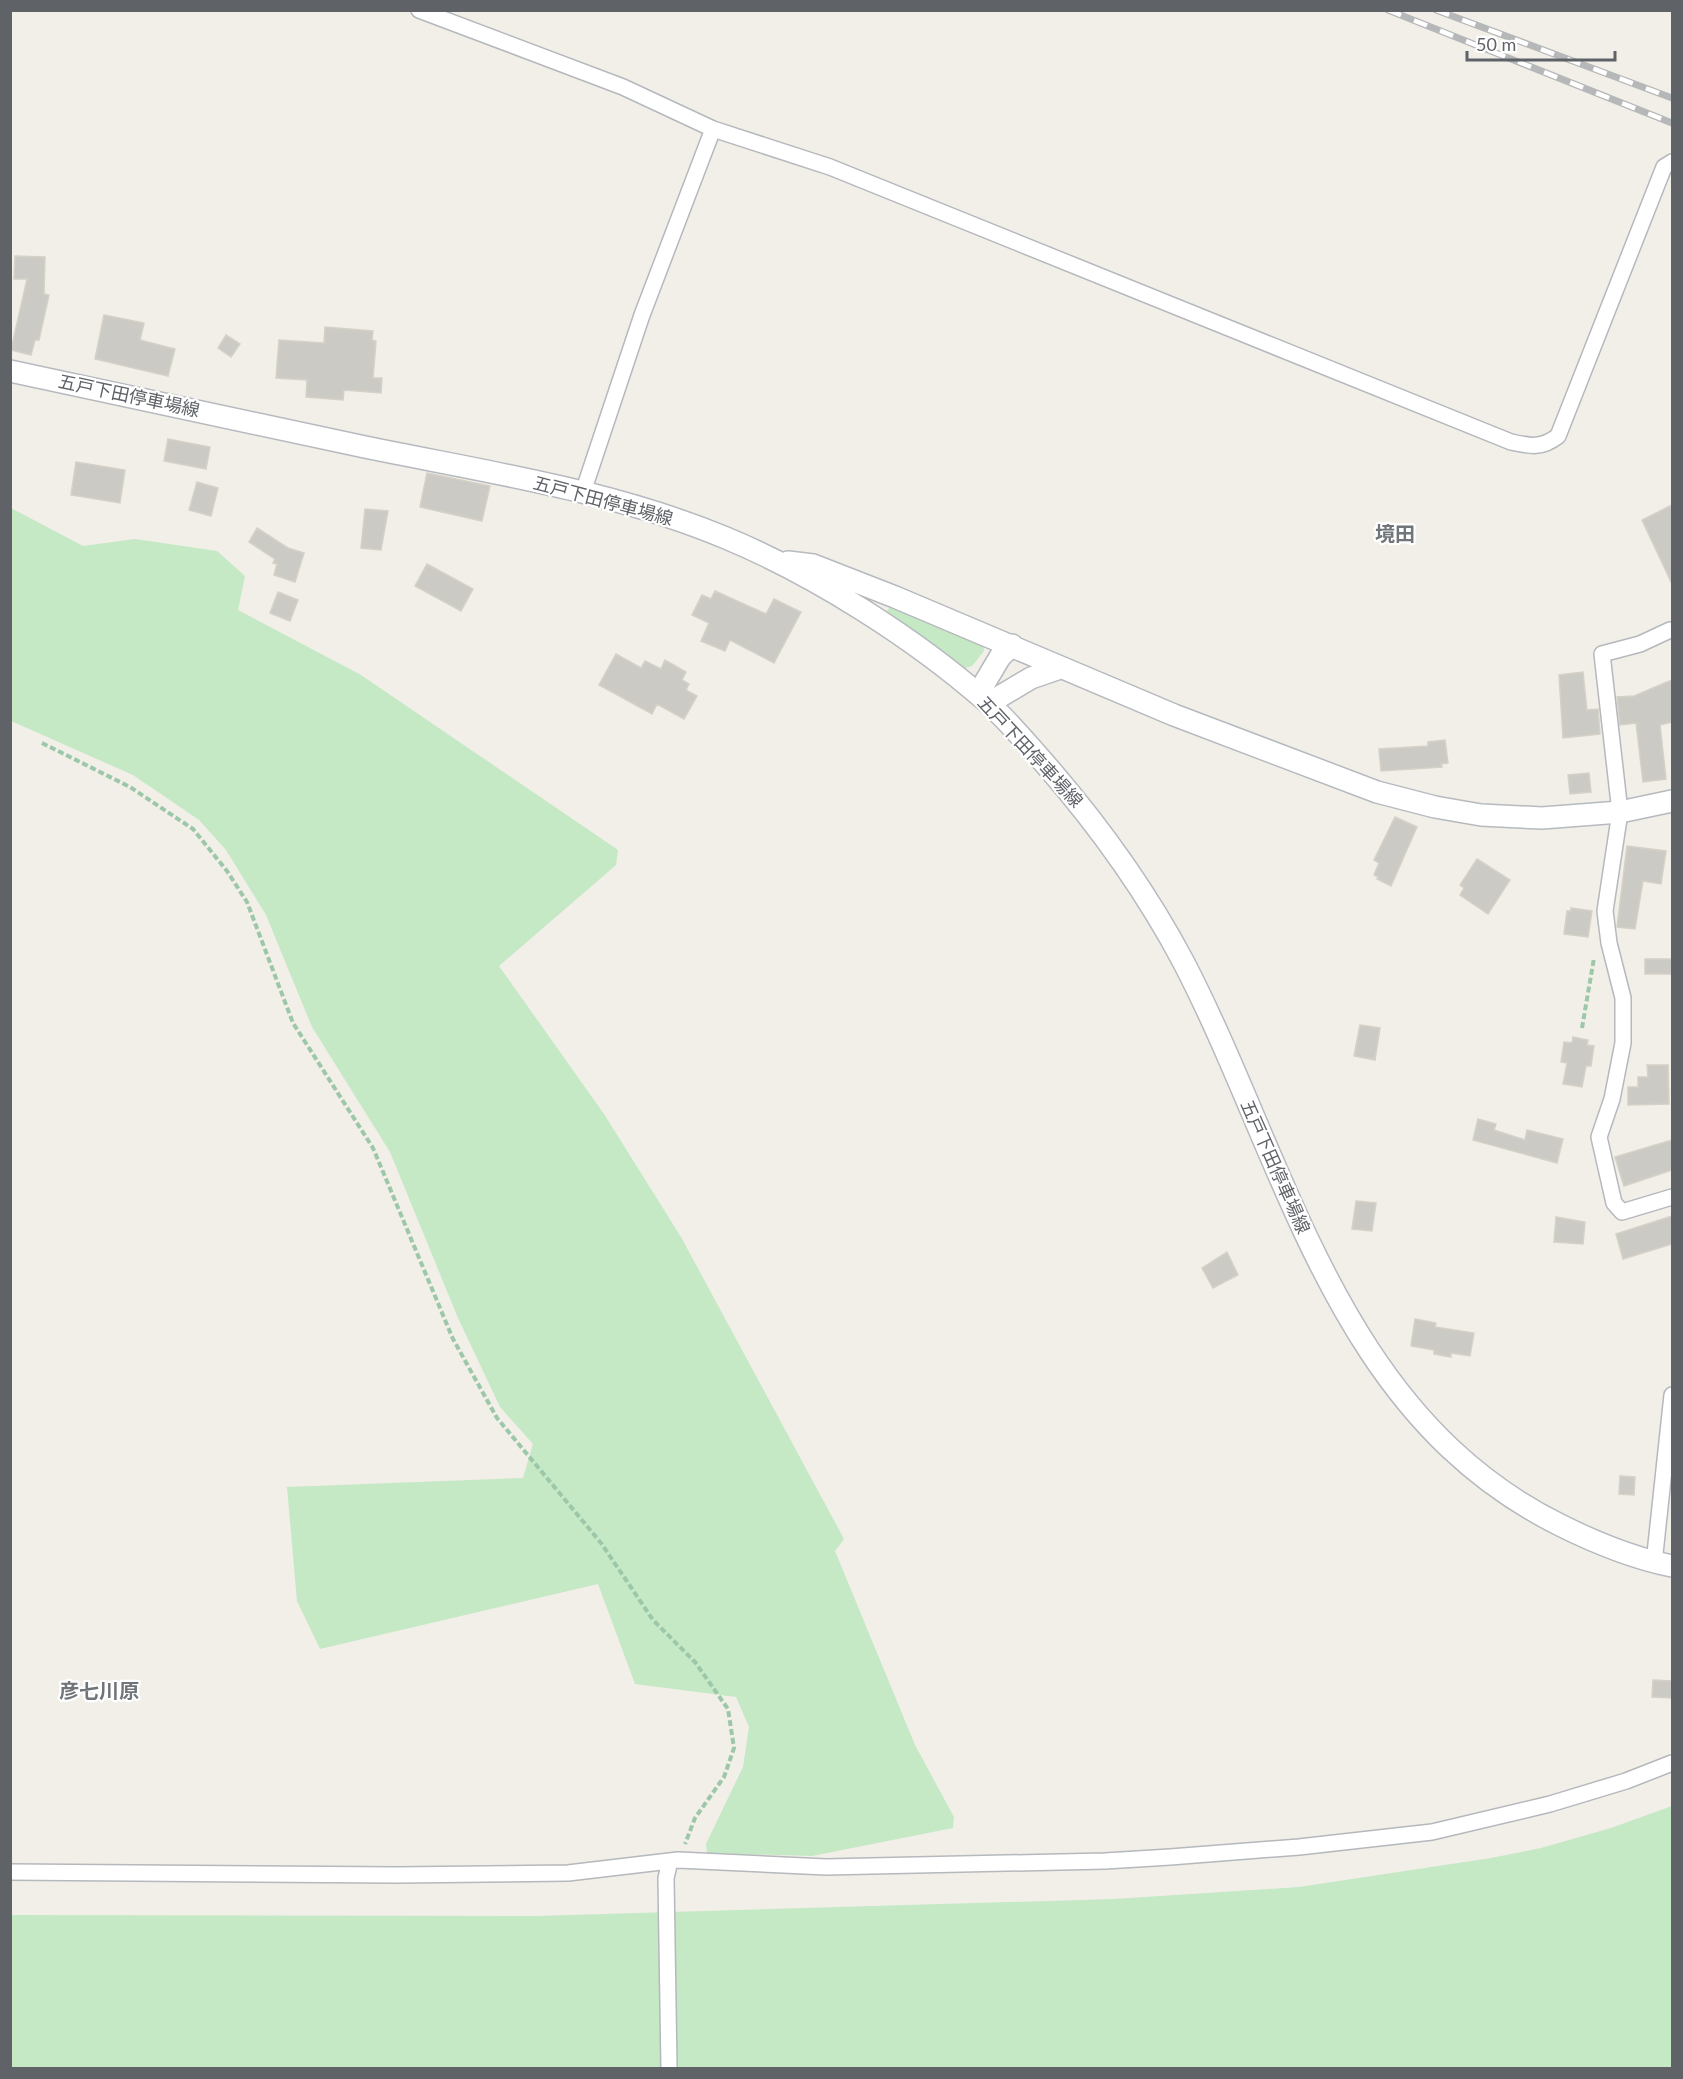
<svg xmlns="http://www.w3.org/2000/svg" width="1683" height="2079" font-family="Lato,'Noto Sans JP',sans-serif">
  <rect width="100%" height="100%" fill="#f1efe8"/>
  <path fill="#c5e8c5" d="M 11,508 L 83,546 L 135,539 L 217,551 L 245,576 L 238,610 L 361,675 L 618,850 L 616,865 L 499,966 L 604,1114 L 681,1237 L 844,1539 L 835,1551 L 915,1745 L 954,1817 L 953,1828 L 812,1856 L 707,1853 L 706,1844 L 743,1767 L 749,1727 L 736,1697 L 635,1684 L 598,1584 L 320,1649 L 297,1601 L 287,1487 L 523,1478 L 533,1444 L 500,1407 L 458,1318 L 390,1152 L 312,1027 L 266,915 L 226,850 L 199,820 L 133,775 L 11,721 Z
    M 892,604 L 983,642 L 984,651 L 972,666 L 963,669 L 887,611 Z
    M 1672,1806 L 1672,2068 L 11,2068 L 11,1915 L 537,1916 L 1114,1899 L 1299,1887 L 1491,1858 L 1541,1848 L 1611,1828 Z"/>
  <path fill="#cccac5" stroke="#d6d1c6" stroke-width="1.5" d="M 15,256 L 45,257 L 44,294 L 49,295 L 39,340 L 35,340 L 31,355 L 11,350 L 27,279 L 14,279 Z
    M 104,315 L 144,323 L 140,340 L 175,349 L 168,376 L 95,359 Z
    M 325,327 L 373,331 L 372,340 L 376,341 L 373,378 L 382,378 L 381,393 L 344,390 L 343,400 L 306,397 L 307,380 L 276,378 L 279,340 L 324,343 Z
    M 226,335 L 240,344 L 231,357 L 218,348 Z
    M 168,439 L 210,447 L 206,469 L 164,461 Z
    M 76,462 L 125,470 L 120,503 L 71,495 Z
    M 427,473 L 490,486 L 482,521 L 420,507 Z
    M 197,482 L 218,488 L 211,516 L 189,510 Z
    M 1672,505 L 1672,584 L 1642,520 Z
    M 365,509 L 388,511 L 381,550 L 361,548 Z
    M 257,528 L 288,548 L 304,553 L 295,582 L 274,575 L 277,564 L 273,563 L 275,559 L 249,542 Z
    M 427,564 L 473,589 L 461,611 L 415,586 Z
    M 715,591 L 766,614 L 774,599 L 801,612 L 774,663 L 730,640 L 725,651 L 701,641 L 709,623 L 692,615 L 702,595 L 711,599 Z
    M 278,592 L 298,600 L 290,621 L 270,613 Z
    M 616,654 L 641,668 L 645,661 L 661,669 L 665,660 L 686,672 L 682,680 L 689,684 L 686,690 L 697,696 L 684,719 L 657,704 L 652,714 L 599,685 Z
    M 1583,672 L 1587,710 L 1598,709 L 1600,734 L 1563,738 L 1559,675 Z
    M 1672,680 L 1672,722 L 1660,725 L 1666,779 L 1643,782 L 1636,723 L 1620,725 L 1617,697 L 1634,696 Z
    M 1445,740 L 1448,763 L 1441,764 L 1442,767 L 1381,771 L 1379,749 L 1428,746 L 1428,742 Z
    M 1589,773 L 1591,792 L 1570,794 L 1568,775 Z
    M 1395,817 L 1417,827 L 1391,886 L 1377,879 L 1378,877 L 1374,875 L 1379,863 L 1374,860 Z
    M 1627,846 L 1666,851 L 1661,884 L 1643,881 L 1635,929 L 1617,927 Z
    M 1477,859 L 1510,880 L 1488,914 L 1460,895 L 1464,888 L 1460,885 Z
    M 1571,908 L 1592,911 L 1588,937 L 1564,934 L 1567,911 L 1571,911 Z
    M 1645,959 L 1672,959 L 1672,974 L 1645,974 Z
    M 1360,1025 L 1380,1028 L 1375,1060 L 1354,1056 Z
    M 1573,1037 L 1588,1040 L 1587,1045 L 1594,1046 L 1591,1066 L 1586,1066 L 1582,1087 L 1563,1084 L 1567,1063 L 1561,1062 L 1564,1042 L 1572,1043 Z
    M 1647,1065 L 1668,1065 L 1669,1104 L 1628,1105 L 1628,1087 L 1638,1087 L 1638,1077 L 1648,1077 Z
    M 1478,1119 L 1496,1124 L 1494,1130 L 1525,1140 L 1527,1130 L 1563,1139 L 1557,1163 L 1473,1140 Z
    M 1672,1140 L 1672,1170 L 1624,1186 L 1615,1157 Z
    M 1356,1201 L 1376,1203 L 1372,1231 L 1352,1229 Z
    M 1672,1216 L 1672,1244 L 1623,1259 L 1616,1234 Z
    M 1556,1217 L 1585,1222 L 1583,1244 L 1554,1242 Z
    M 1227,1252 L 1238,1275 L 1213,1288 L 1202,1268 Z
    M 1415,1319 L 1436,1323 L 1435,1327 L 1474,1333 L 1470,1356 L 1451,1353 L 1451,1357 L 1434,1354 L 1434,1350 L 1411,1346 Z
    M 1620,1476 L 1635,1477 L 1634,1495 L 1619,1494 Z
    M 1653,1680 L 1672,1681 L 1672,1698 L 1652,1697 Z"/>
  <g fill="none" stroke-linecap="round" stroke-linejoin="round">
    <defs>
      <path id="street" d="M 419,10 L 623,87 L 713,129 L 830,167 L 1511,442 C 1530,446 1541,449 1558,436 L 1664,167 L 1672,162
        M 583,492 L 642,315 L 713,129
        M 1670,630 L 1640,644 L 1602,654 L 1620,812 L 1605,911 L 1609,943 L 1623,998 L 1623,1043 L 1612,1099 L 1599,1137 L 1614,1203 L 1622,1212 L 1672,1197
        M 1654,1563 L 1672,1395
        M 10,1872 L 397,1875 L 568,1873 L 678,1860 L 826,1867 L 1105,1861 L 1170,1857 L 1299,1847 L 1432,1832 L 1550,1804 L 1626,1781 L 1672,1763
        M 669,2068 L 666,1878 L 670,1861"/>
      <path id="secondary" d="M 10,371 C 129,396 247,422 365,447 C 486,472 611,490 726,538 C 815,575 914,638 986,701 C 1008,720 1027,744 1046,765 C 1099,826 1146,891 1184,963 C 1289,1166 1336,1414 1560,1525 C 1596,1543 1633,1558 1672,1566
        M 788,562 L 813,565 L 895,597 L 1174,715 L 1377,792 L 1435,807 L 1481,815 L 1542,818 L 1620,812 L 1672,801
        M 978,694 L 1000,657 L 1012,645
        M 989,703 L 1031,678 L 1060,668"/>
    </defs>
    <use href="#street" stroke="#b5b8bc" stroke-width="18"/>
    <use href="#secondary" stroke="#b6babf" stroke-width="24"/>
    <path stroke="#9cc7a9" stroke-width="4" stroke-dasharray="6 3" stroke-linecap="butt" d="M 42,743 L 130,787 L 193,829 L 227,871 L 247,902 L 293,1023 L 373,1148 L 453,1339 L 497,1418 L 601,1543 L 653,1620 L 695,1662 L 728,1709 L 734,1748 L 724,1777 L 695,1818 L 685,1844
      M 1582,1028 L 1594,958"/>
    <use href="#street" stroke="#fff" stroke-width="15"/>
    <use href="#secondary" stroke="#fff" stroke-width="21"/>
    <defs>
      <path id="rail" d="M 1388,10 L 1672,123
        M 1436,10 L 1672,98"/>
    </defs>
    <use href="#rail" stroke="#b6b7b8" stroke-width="7"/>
    <use href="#rail" stroke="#fff" stroke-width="4.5" stroke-dasharray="14" stroke-linecap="butt"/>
  </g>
  <g text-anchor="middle" stroke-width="4.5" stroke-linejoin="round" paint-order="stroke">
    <g font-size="18" fill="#5f6368" stroke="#fff">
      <text transform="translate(129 396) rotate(12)" y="6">五戸下田停車場線</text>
      <text transform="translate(603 501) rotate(15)" y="6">五戸下田停車場線</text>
      <text transform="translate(1030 752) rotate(47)" y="6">五戸下田停車場線</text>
      <text transform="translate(1275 1167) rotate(66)" y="6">五戸下田停車場線</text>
    </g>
    <g font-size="20" font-weight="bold" fill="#70757a" stroke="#fff">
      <text x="1395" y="541">境田</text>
      <text x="99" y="1698">彦七川原</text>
    </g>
  </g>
  <rect width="1683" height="2079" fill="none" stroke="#5f6368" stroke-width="24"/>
  <path d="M1467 51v9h148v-9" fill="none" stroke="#5f6368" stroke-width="3"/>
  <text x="1476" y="51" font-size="18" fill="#5f6368" stroke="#ffffff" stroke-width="4.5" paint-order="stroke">50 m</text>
</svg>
